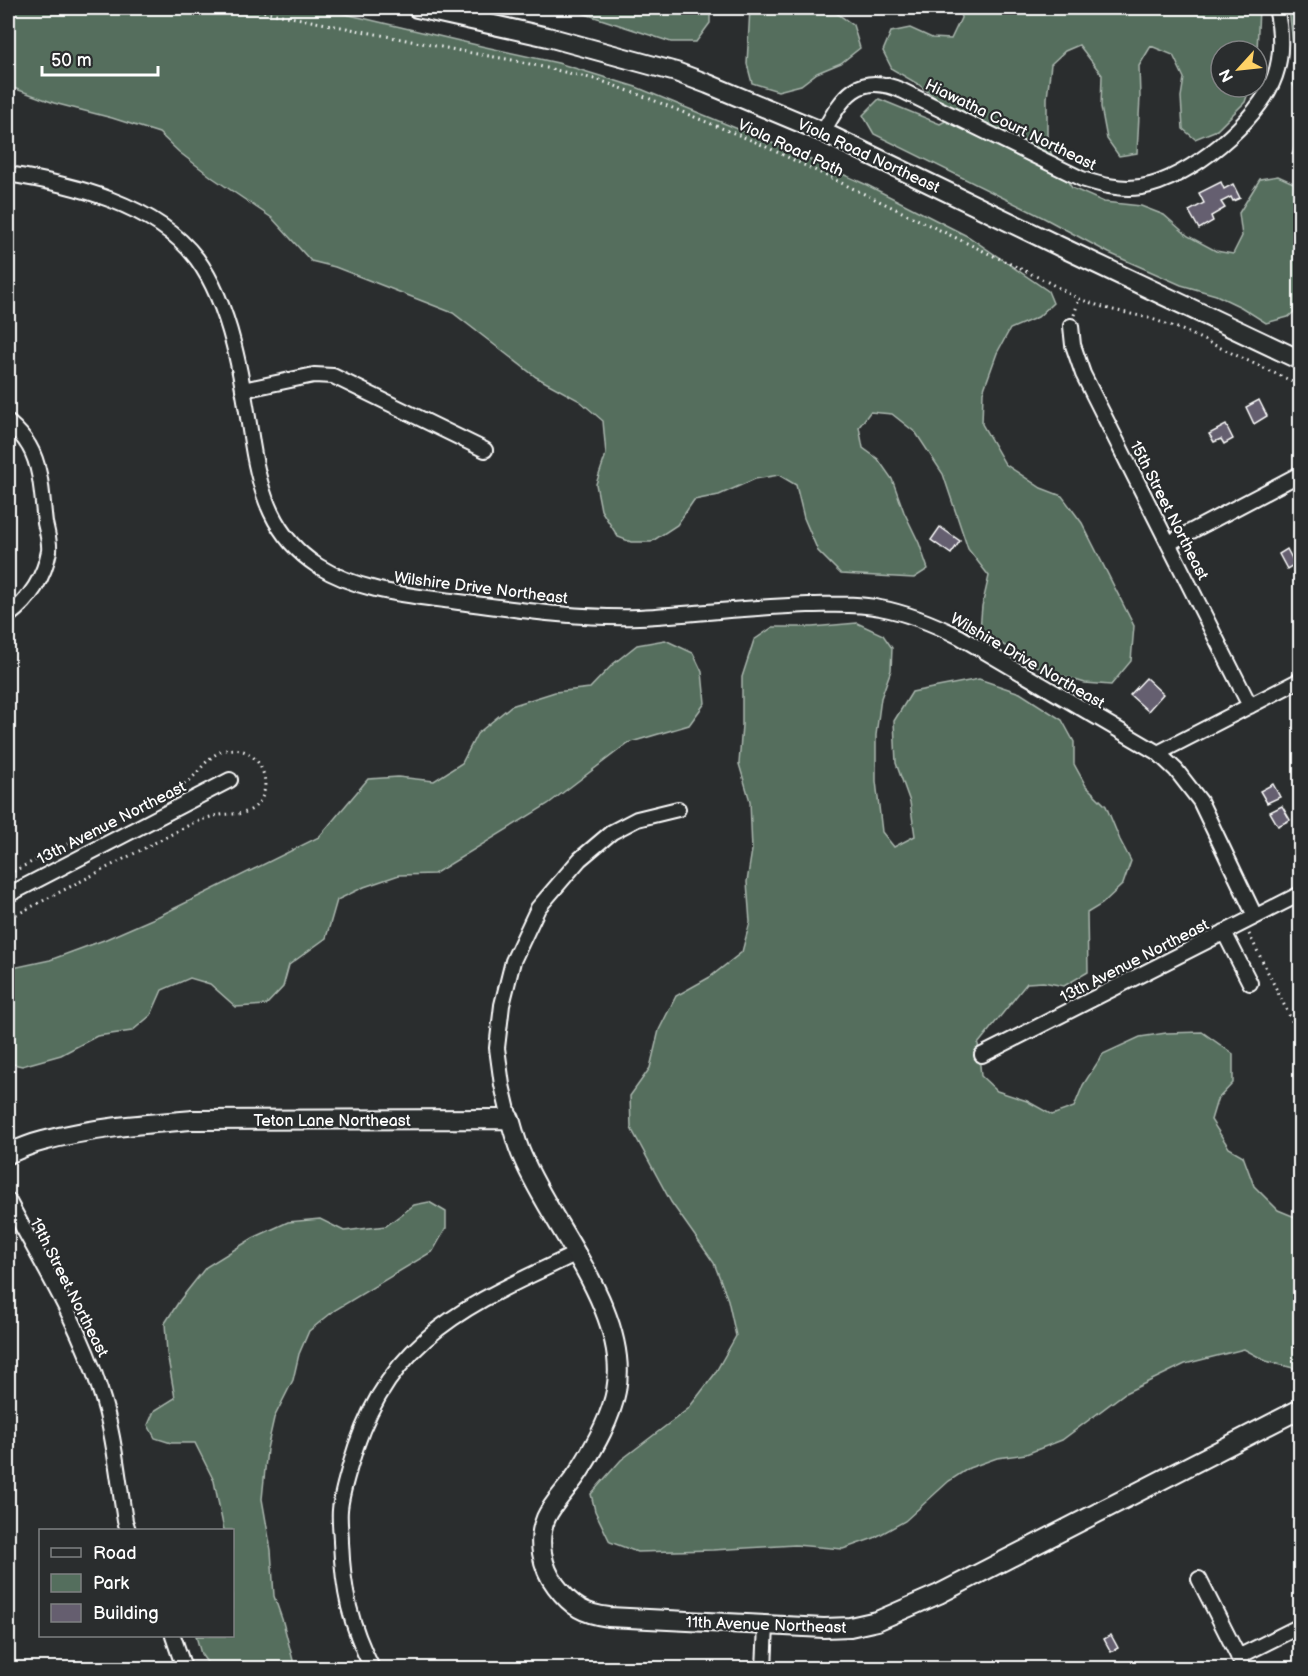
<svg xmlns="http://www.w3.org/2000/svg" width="1308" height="1676" font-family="'Balsamiq Sans',sans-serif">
  <rect width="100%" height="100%" fill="#2a2d2e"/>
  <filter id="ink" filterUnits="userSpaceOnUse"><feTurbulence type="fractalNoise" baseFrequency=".0167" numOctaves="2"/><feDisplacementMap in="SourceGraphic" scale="12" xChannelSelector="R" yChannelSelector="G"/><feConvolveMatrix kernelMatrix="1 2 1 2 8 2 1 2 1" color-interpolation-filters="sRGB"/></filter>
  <g filter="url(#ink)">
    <path fill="#546e5d" stroke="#aab6ae" stroke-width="1.5" d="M 8,8 L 320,8 L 481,46 L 558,63 L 636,87 L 784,148 L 867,185 L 969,237 L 1048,291 L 1053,303 L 1038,317 L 1010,329 L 997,353 L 983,392 L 982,424 L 1005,464 L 1041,488 L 1062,496 L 1082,523 L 1134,626 L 1131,661 L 1111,685 L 1085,683 L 1043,670 L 980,630 L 982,606 L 989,576 L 968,549 L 943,474 L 916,433 L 892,414 L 870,412 L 859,427 L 863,448 L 878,459 L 892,479 L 904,512 L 919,543 L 928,569 L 914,578 L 841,574 L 818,551 L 804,518 L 796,485 L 779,475 L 755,479 L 719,495 L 694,500 L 677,525 L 651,542 L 631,542 L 618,537 L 601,510 L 596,484 L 606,454 L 603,421 L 580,401 L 536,377 L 453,313 L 335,267 L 311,261 L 272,218 L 213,178 L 179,152 L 159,133 L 112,118 L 54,103 L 8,86 Z
      M 567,8 L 710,8 L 710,23 L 696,42 L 671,42 Z
      M 750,8 L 831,9 L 853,25 L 860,48 L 841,63 L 817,73 L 801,85 L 778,91 L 752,83 L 747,64 Z
      M 960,8 L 1259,8 L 1257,51 L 1221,51 L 1221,87 L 1250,87 L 1245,102 L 1217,130 L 1195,139 L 1183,129 L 1181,97 L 1184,78 L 1173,55 L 1151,46 L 1139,66 L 1140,97 L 1137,153 L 1119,156 L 1107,139 L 1101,107 L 1102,75 L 1079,45 L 1065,51 L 1051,64 L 1047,98 L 1047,142 L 1054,161 L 1072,188 L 1104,202 L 1141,206 L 1164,215 L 1188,236 L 1216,251 L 1233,254 L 1242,236 L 1239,213 L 1260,179 L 1278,176 L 1300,186 L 1300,307 L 1288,317 L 1266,323 L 1241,307 L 1216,295 L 1181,285 L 1109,253 L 1044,218 L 874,134 L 863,115 L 879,99 L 940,124 L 957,115 L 918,84 L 892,69 L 883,51 L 891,32 L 910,28 L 932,38 L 951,39 L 961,18 Z
      M 1289,8 L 1300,8 L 1300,99 L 1293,84 L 1294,53 Z
      M 857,623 L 883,635 L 892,648 L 891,670 L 881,698 L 876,735 L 876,781 L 882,832 L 894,847 L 915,836 L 910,802 L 896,763 L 894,721 L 912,692 L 979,679 L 1020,693 L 1062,720 L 1074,742 L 1074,764 L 1086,786 L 1106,806 L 1120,840 L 1131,861 L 1123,884 L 1102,904 L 1087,913 L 1088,972 L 1064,986 L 1043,982 L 1027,983 L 978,1044 L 981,1076 L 997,1091 L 1027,1101 L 1052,1115 L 1074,1107 L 1083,1085 L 1103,1054 L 1140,1037 L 1166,1033 L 1202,1032 L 1233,1054 L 1233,1083 L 1217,1100 L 1211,1120 L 1229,1148 L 1243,1156 L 1254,1186 L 1278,1210 L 1300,1219 L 1300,1369 L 1297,1369 L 1266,1361 L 1244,1349 L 1185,1364 L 1125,1393 L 1062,1440 L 1026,1454 L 997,1458 L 969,1468 L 949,1481 L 905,1521 L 874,1538 L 843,1549 L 795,1545 L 713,1550 L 637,1552 L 610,1542 L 595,1511 L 591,1494 L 621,1460 L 688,1409 L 714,1375 L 736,1336 L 728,1300 L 714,1263 L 671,1202 L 631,1128 L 630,1096 L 650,1068 L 659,1030 L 676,996 L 710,977 L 742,952 L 750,922 L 747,882 L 752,850 L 750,801 L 739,764 L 742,725 L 742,677 L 754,640 L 773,627 L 812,627 Z
      M 665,640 L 693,653 L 702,672 L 705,703 L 689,725 L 628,743 L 548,804 L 434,874 L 399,875 L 364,887 L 337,900 L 326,938 L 289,965 L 283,987 L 266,1005 L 236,1007 L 210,984 L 190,978 L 162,990 L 151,1015 L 132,1031 L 97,1036 L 61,1055 L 22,1066 L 8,1063 L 8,969 L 50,960 L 104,940 L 159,916 L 319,837 L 368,779 L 398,777 L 434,781 L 462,763 L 477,734 L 511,706 L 555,692 L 590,688 L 613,664 L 637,645 Z
      M 429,1202 L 446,1212 L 446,1228 L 433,1251 L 335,1310 L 309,1331 L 299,1354 L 293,1380 L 274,1418 L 267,1449 L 262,1499 L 271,1550 L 274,1596 L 283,1622 L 295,1668 L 211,1668 L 201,1654 L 196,1636 L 232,1636 L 232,1530 L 224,1530 L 214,1481 L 195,1443 L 171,1443 L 155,1438 L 148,1425 L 154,1411 L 175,1398 L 167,1353 L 165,1323 L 180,1300 L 206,1267 L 253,1238 L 288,1222 L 320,1219 L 344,1231 L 386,1226 L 414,1205 Z"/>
    <path fill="#655e6f" stroke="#fff" stroke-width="1.5" d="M 1299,137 L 1300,138 L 1300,157 L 1292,154 Z
      M 1221,182 L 1224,189 L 1233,184 L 1240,198 L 1233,201 L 1231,197 L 1221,202 L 1225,208 L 1211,216 L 1213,221 L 1199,229 L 1189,211 L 1204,203 L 1199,193 Z
      M 1259,400 L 1267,416 L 1254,424 L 1246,407 Z
      M 1226,425 L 1233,439 L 1224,444 L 1221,439 L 1214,442 L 1209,434 Z
      M 940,527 L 960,541 L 951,554 L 931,540 Z
      M 1287,549 L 1295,564 L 1287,569 L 1279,554 Z
      M 1146,678 L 1163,694 L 1148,711 L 1130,695 Z
      M 1273,784 L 1280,797 L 1267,803 L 1260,791 Z
      M 1282,806 L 1290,820 L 1278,826 L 1270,812 Z
      M 1111,1635 L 1118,1648 L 1111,1652 L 1104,1639 Z"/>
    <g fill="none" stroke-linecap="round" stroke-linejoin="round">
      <defs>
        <path id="street" d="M 823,132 C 843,96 858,71 903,91 L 1082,179 C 1101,185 1120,190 1141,187 C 1188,180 1260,120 1275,76 C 1283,53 1281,30 1276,8
          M 8,174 C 71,184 156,204 197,259 C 232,307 243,384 252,443 C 260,493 273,537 318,566 C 358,591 406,595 452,601 C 514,609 576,619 639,617 C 695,614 751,607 808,605 C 832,605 856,603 880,608 C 908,613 934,624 960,637 L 1158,753 L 1176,770 L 1200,801 L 1255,916
          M 1071,326 L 1073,345 L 1083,374 L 1250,706
          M 243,390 L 314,375 L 333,376 L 485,450
          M 8,422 C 16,429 24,437 29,446 C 42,468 42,499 45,523 C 47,532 50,542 49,551 C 44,578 29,600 8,616
          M 1169,543 L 1300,474
          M 1158,753 L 1300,680
          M 8,895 L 230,780
          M 1224,932 L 1250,983
          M 982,1055 L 1300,894
          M 510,1119 L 502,1085 L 497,1048 L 502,1005 L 513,961 L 538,908 L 580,859 L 612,832 L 637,819 L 678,809
          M 8,1200 C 41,1262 79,1323 100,1390 C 114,1431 118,1479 125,1521 L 128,1530
          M 1199,1579 L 1244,1668
          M 173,1636 L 184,1668
          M 1238,1657 L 1300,1626
          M 372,1668 C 350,1624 343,1591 341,1542 C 341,1532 339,1521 340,1510 C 341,1496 346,1480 350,1466 C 364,1416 386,1374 426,1339 C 469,1301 524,1279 575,1254
          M 764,1668 L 766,1626"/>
        <path id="secondary" d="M 417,8 L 548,37 L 676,72 L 708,84 L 823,132 L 1059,246 L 1300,360
          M 8,1154 C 19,1149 31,1144 43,1141 C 91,1128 142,1124 192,1120 L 510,1119 C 514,1132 517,1146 523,1158 C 552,1227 631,1313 616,1391 C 611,1418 595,1446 580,1470 C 561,1500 536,1513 542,1553 C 544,1565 549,1577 556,1586 C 572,1607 584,1614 609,1617 L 824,1628 L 850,1627 L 877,1621 L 939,1594 L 1300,1409"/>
      </defs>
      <use href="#street" stroke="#fff" stroke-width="18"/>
      <use href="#secondary" stroke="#fff" stroke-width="22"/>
      <path stroke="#fff" stroke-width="3" stroke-dasharray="1.5 4.5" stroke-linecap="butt" d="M 246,8 L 466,52 L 512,60 L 599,80 L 648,98 L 758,143 L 1046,281 L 1079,299 L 1109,309 L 1149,318 L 1180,329 L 1300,385
        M 1074,315 L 1079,299
        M 8,874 L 176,789 C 181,786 187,783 191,779 C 201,769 209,756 222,751 C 259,739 280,790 252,809 C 241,816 232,813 220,815 C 211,816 202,820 193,823 L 8,919
        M 1249,934 L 1300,1037"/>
      <use href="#street" stroke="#2a2d2e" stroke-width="14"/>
      <use href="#secondary" stroke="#2a2d2e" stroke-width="18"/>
    </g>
  </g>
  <g text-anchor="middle" stroke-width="4.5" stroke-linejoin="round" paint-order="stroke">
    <g font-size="16" fill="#fff" stroke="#2a2d2e">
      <text transform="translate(1011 124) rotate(26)" y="6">Hiawatha Court Northeast</text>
      <text transform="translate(791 147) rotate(25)" y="6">Viola Road Path</text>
      <text transform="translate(869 155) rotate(25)" y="6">Viola Road Northeast</text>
      <text transform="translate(1170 510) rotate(63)" y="6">15th Street Northeast</text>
      <text transform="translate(481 587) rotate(7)" y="6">Wilshire Drive Northeast</text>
      <text transform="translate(1028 660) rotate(30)" y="6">Wilshire Drive Northeast</text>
      <text transform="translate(111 822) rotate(-27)" y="6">13th Avenue Northeast</text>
      <text transform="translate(1134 960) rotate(-27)" y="6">13th Avenue Northeast</text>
      <text x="332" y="1126">Teton Lane Northeast</text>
      <text transform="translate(70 1287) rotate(63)" y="6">19th Street Northeast</text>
      <text transform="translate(766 1624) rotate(2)" y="6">11th Avenue Northeast</text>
    </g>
  </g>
  <rect width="1308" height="1676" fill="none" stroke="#2a2d2e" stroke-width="30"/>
  <rect x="15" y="15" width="1278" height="1646" fill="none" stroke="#fff" stroke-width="2" filter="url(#ink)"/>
  <rect x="39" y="1529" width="195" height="108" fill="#2a2d2e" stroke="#7f8182" stroke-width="1.5"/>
  <rect x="51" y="1548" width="30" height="9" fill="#2a2d2e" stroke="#7f8182" stroke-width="1.5"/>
  <text x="93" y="1559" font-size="18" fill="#ffffff">Road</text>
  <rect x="51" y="1574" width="30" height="18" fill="#546e5d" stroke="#7f8182" stroke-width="1.5"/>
  <text x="93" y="1589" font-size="18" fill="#ffffff">Park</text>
  <rect x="51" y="1604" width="30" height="18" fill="#655e6f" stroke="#7f8182" stroke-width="1.5"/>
  <text x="93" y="1619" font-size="18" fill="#ffffff">Building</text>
  <g transform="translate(1239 69) rotate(243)"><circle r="28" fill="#2a2d2e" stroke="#7f8182" stroke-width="1.5"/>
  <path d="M0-4.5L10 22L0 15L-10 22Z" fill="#ffd166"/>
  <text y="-9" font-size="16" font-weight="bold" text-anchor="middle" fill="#ffffff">N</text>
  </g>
  <path d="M42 66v9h116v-9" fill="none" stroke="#ffffff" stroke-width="3"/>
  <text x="51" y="66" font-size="18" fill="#ffffff" stroke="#2a2d2e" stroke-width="4.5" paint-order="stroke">50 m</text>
</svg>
